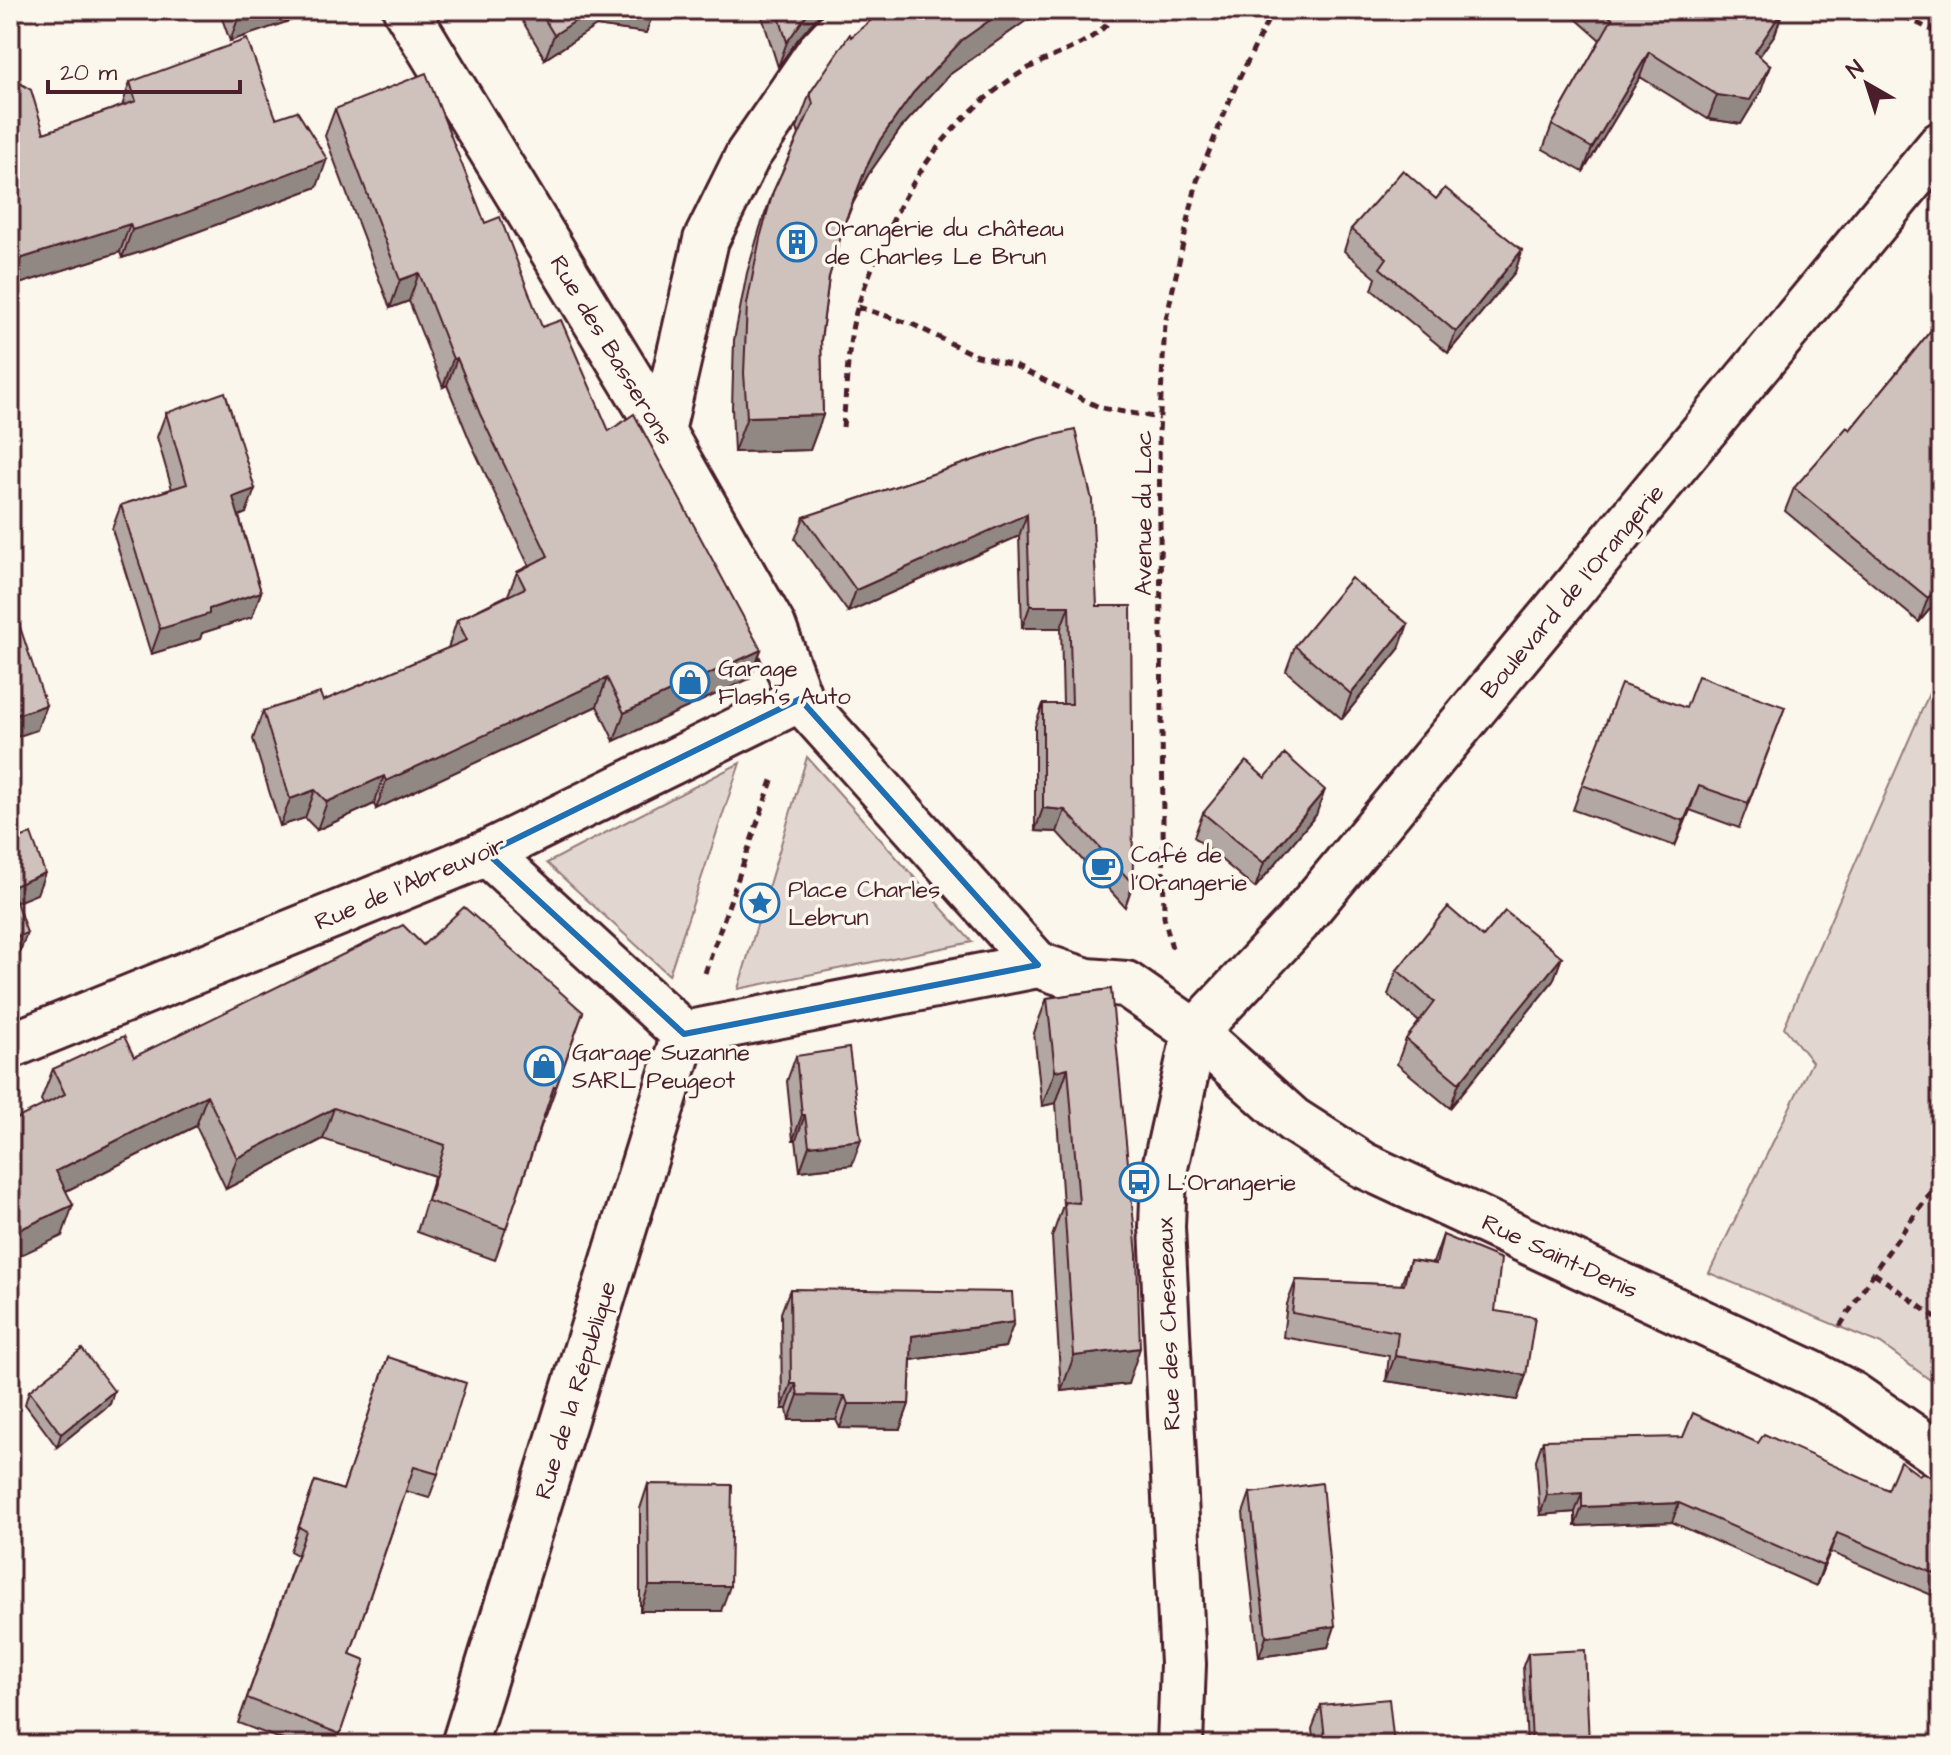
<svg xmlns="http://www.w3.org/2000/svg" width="1951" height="1755" font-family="'Architects Daughter',sans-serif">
  <rect width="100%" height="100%" fill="#fbf7ec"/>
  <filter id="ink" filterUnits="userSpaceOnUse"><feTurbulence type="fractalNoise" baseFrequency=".0125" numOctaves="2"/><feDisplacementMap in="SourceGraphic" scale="16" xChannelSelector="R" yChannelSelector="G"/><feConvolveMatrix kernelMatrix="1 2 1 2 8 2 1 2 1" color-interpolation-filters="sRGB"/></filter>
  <g filter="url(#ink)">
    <path fill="#e2d7d0" stroke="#967b7e" stroke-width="2" d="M 1941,666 L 1941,1388 L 1881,1344 L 1709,1273 L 1812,1062 L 1784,1027 Z
      M 807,757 L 972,942 L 738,989 Z
      M 740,763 L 669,975 L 547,863 Z"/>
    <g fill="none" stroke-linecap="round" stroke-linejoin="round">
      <defs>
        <path id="minor" d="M 406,10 L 662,431 L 773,626 L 800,699 L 1038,965 L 1087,981 L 1126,984 L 1195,1032 L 1293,1120 L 1363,1165 L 1811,1373 L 1853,1395 L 1941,1456
          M 662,431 L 706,240 L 748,155 L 818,53 L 858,10
          M 487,853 L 684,1034
          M 1195,1032 L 1297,923 L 1941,144
          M 684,1034 L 1038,965
          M 10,1046 L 487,853 L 800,699
          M 464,1745 L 684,1034
          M 1180,1745 L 1183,1664 L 1162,1227 L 1164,1172 L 1195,1032"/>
      </defs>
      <use href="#minor" stroke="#4a1f2b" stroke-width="50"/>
      <path stroke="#4a1f2b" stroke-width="5" stroke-dasharray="8 6" stroke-linecap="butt" d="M 1892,10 L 1941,35
        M 858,307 L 912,324 L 974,355 L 1013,365 L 1101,408 L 1160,418
        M 843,427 C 846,395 847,362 852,330 C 856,306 866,283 875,261 C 907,180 951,115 1027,69 C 1053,54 1104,41 1116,10
        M 1172,948 L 1164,917 L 1159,433 L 1165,324 L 1197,181 L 1236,85 L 1273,10
        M 705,973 L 774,775
        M 1874,1273 L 1941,1321
        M 1840,1326 L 1880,1263 L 1941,1179"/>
      <use href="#minor" stroke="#fbf7ec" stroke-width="44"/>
    </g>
    <path fill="#b2a7a2" stroke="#4a1f2b" stroke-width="2" d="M 219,10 L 314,10 L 313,13 L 230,41 Z
      M 516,10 L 654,10 L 646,33 L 596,26 L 545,59 Z
      M 760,10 L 822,10 L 820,14 L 798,39 L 778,67 Z
      M 1566,10 L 1783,10 L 1775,34 L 1759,56 L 1761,91 L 1741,124 L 1708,119 L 1640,77 L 1583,172 L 1543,149 L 1552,125 L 1600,40 Z
      M 1027,20 L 949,75 L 901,128 L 868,175 L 853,203 L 842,231 L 829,277 L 821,340 L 823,415 L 810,450 L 734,452 L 732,408 L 734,340 L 747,273 L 760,228 L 773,192 L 799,135 L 797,128 L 810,93 L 851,37 Z
      M 10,77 L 44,133 L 122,106 L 130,82 L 276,118 L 317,187 L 162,245 L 122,258 L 120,252 L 10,287 Z
      M 335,109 L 485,223 L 542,327 L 609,431 L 751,678 L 614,741 L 597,706 L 376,809 L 374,804 L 317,830 L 305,818 L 280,826 L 253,739 L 263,711 L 323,701 L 448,648 L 457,620 L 508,595 L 517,572 L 529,566 L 470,441 L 447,385 L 443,387 L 409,301 L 390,308 L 325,136 Z
      M 1436,199 L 1522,250 L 1515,272 L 1448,353 L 1372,290 L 1376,278 L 1344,251 L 1351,229 Z
      M 1941,318 L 1941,596 L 1919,622 L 1785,511 L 1794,488 L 1850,430 Z
      M 166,413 L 246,513 L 239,516 L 261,592 L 252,617 L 202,633 L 200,639 L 151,654 L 112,529 L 121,505 L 172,489 L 157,437 Z
      M 1037,439 L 1097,606 L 1133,884 L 1125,907 L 1057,832 L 1035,831 L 1035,726 L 1043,704 L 1063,704 L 1061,628 L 1022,628 L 1019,536 L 848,612 L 795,539 L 804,517 Z
      M 1295,646 L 1399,649 L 1342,719 L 1286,671 Z
      M 1785,707 L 1739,828 L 1690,810 L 1675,846 L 1573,810 L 1582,785 L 1686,708 Z
      M 1265,778 L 1316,815 L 1255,888 L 1194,837 L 1203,813 Z
      M 1483,937 L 1562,957 L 1553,981 L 1450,1108 L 1397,1064 L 1406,1039 L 1419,1022 L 1388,995 L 1397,970 Z
      M 423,945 L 583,1012 L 545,1118 L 544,1118 L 495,1260 L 417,1232 L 434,1176 L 323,1139 L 226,1189 L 196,1126 L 66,1191 L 62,1236 L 44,1105 L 41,1100 L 53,1069 L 134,1057 Z
      M 1111,989 L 1128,1384 L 1061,1391 L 1052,1237 L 1063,1205 L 1056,1103 L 1042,1106 L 1034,1033 L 1047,998 Z
      M 796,1056 L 852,1165 L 800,1171 L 796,1140 L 793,1140 L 787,1081 Z
      M 1443,1235 L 1495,1311 L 1526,1375 L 1517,1400 L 1386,1381 L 1389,1356 L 1283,1337 L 1287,1304 L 1296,1280 L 1401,1285 L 1410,1260 L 1433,1263 Z
      M 790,1289 L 1014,1322 L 1005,1347 L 911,1360 L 909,1404 L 900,1429 L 840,1428 L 836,1420 L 789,1420 L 787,1409 L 782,1409 L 781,1313 Z
      M 388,1357 L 438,1474 L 429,1498 L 406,1491 L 350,1654 L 365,1660 L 336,1745 L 296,1745 L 238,1723 L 297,1555 L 290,1551 L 315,1481 L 343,1490 Z
      M 29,1391 L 114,1391 L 110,1404 L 57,1447 L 25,1404 Z
      M 1543,1440 L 1758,1443 L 1888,1490 L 1919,1475 L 1941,1484 L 1941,1599 L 1830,1552 L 1816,1586 L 1672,1522 L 1575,1526 L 1575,1512 L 1540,1515 L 1536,1460 Z
      M 648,1484 L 721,1611 L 640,1611 L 640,1509 Z
      M 1250,1493 L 1335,1626 L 1328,1647 L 1259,1657 L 1243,1513 Z
      M 1528,1653 L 1587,1730 L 1589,1745 L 1527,1745 L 1523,1666 Z
      M 1321,1705 L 1394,1745 L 1314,1745 L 1312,1729 Z"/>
    <path fill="#918884" stroke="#4a1f2b" stroke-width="2" d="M 258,10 L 314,10 L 313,13 L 230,41 L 239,16 Z
      M 592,10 L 654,10 L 646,33 L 596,26 L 545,59 L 554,35 Z
      M 810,10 L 822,10 L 820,14 L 798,39 L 778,67 L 787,42 Z
      M 1004,10 L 1046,10 L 1027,20 L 949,75 L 901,128 L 868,175 L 853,203 L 833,254 L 866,168 L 880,140 L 913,93 L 962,40 Z
      M 1783,10 L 1775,34 L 1746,76 L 1755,52 Z
      M 1649,52 L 1640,77 L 1583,172 L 1592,148 Z
      M 1770,66 L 1761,91 L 1741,124 L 1708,119 L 1717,95 Z
      M 327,159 L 317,187 L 162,245 L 122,258 L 132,230 Z
      M 130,224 L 120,252 L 10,287 L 10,262 Z
      M 1522,250 L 1515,272 L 1448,353 L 1456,332 Z
      M 419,273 L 409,301 L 390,308 L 400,280 Z
      M 457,358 L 447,385 L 443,387 L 453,359 Z
      M 823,415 L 810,450 L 734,452 L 747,417 Z
      M 255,489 L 246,513 L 224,522 L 233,497 Z
      M 1027,514 L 1019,536 L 848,612 L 856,590 Z
      M 1941,583 L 1941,596 L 1919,622 L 1928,598 Z
      M 261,592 L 252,617 L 202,633 L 200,639 L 151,654 L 160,629 L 209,609 Z
      M 1030,606 L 1069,606 L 1061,628 L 1022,628 Z
      M 1408,624 L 1399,649 L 1342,719 L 1351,694 Z
      M 761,650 L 751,678 L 614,741 L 624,713 Z
      M 607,678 L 597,706 L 376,809 L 386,781 Z
      M 46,705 L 37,730 L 10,739 L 10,717 Z
      M 384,776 L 374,804 L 317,830 L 327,802 Z
      M 1699,786 L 1690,810 L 1675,846 L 1684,821 Z
      M 315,790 L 305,818 L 280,826 L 290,799 Z
      M 1325,790 L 1316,815 L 1255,888 L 1264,863 Z
      M 1043,808 L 1065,810 L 1057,832 L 1035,831 Z
      M 45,873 L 37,894 L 10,905 L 11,887 Z
      M 27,933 L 19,954 L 10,958 L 10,939 Z
      M 1562,957 L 1553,981 L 1450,1108 L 1459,1083 Z
      M 1068,1068 L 1056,1103 L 1042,1106 L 1055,1071 Z
      M 207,1095 L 196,1126 L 44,1202 L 56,1171 Z
      M 334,1108 L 323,1139 L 226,1189 L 237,1158 Z
      M 802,1115 L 805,1115 L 796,1140 L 793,1140 Z
      M 861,1140 L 852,1165 L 800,1171 L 809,1146 Z
      M 73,1205 L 62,1236 L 10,1260 L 10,1234 Z
      M 1014,1322 L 1005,1347 L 903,1361 L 912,1336 Z
      M 1140,1348 L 1128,1384 L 1061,1391 L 1074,1356 Z
      M 1395,1356 L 1526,1375 L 1517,1400 L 1386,1381 Z
      M 791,1384 L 796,1384 L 787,1409 L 782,1409 Z
      M 114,1391 L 110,1404 L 57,1447 L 61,1434 Z
      M 798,1395 L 845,1396 L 836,1420 L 789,1420 Z
      M 848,1404 L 909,1404 L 900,1429 L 840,1428 Z
      M 1582,1493 L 1575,1512 L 1540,1515 L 1547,1495 Z
      M 1679,1503 L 1672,1522 L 1575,1526 L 1582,1507 Z
      M 1837,1533 L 1830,1552 L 1816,1586 L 1823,1566 Z
      M 649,1586 L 730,1586 L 721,1611 L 640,1611 Z
      M 1335,1626 L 1328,1647 L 1259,1657 L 1266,1637 Z"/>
    <path fill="#cfc2bc" stroke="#4a1f2b" stroke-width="2" d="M 237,10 L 258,10 L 239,16 Z
      M 539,10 L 592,10 L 554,35 Z
      M 777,10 L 810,10 L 787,42 Z
      M 883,10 L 1004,10 L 962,40 L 913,93 L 880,140 L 866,168 L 846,219 L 829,277 L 821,340 L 823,415 L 747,417 L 744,373 L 747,304 L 760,238 L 773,192 L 813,104 L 810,93 L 850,34 L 851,37 Z
      M 1603,10 L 1783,10 L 1755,52 L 1770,66 L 1750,100 L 1717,95 L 1649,52 L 1592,148 L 1552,125 L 1612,19 Z
      M 247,39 L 276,118 L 297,111 L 327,159 L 172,218 L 132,230 L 130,224 L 10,262 L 10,77 L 31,90 L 44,133 L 136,101 L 130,82 Z
      M 426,73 L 485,223 L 500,217 L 542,327 L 561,320 L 609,431 L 634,414 L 761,650 L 624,713 L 607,678 L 386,781 L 384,776 L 327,802 L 315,790 L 290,799 L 263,711 L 320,693 L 323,701 L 467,640 L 457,620 L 525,588 L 517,572 L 548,556 L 480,414 L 457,358 L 453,359 L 419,273 L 400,280 L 335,109 Z
      M 1403,170 L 1436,199 L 1445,188 L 1522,250 L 1456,332 L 1380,268 L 1387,258 L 1351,229 Z
      M 1941,318 L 1941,583 L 1928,598 L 1794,488 L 1847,427 L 1850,430 Z
      M 225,392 L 255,489 L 233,497 L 261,592 L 209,609 L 209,614 L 160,629 L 121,505 L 187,484 L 166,413 Z
      M 1075,430 L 1092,500 L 1097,606 L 1131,606 L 1133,884 L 1065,810 L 1043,808 L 1043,704 L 1072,704 L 1069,606 L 1030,606 L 1027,514 L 856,590 L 804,517 L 1037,439 Z
      M 10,447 L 13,458 L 10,459 Z
      M 1351,578 L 1408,624 L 1351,694 L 1295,646 Z
      M 18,621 L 46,705 L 10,717 L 10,624 Z
      M 1698,676 L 1785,707 L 1748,803 L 1699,786 L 1684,821 L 1582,785 L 1621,684 L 1686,708 Z
      M 1285,754 L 1325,790 L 1264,863 L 1203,813 L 1246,761 L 1265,778 Z
      M 31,834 L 45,873 L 11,887 L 27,933 L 10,939 L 10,841 Z
      M 464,907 L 583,1012 L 556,1087 L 554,1086 L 506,1229 L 428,1201 L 445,1145 L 334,1108 L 237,1158 L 207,1095 L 56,1171 L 73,1205 L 10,1234 L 10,1122 L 65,1094 L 53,1069 L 124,1036 L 134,1057 L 403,925 L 423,945 Z
      M 1448,907 L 1483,937 L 1505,911 L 1562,957 L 1459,1083 L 1406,1039 L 1434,1002 L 1397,970 Z
      M 1111,989 L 1137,1255 L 1140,1348 L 1074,1356 L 1064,1202 L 1079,1203 L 1068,1068 L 1055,1071 L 1047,998 Z
      M 849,1048 L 861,1140 L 809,1146 L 805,1115 L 802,1115 L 796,1056 Z
      M 1443,1235 L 1501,1259 L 1495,1311 L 1535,1317 L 1526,1375 L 1395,1356 L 1398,1332 L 1292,1313 L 1296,1280 L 1404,1285 L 1410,1260 L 1436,1264 Z
      M 790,1289 L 1012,1292 L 1014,1322 L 912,1336 L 909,1404 L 848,1404 L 845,1396 L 798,1395 L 796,1384 L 791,1384 Z
      M 82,1349 L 114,1391 L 61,1434 L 29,1391 Z
      M 388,1357 L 466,1383 L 438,1474 L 414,1467 L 350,1654 L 365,1660 L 340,1734 L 247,1698 L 306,1531 L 299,1527 L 315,1481 L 343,1490 Z
      M 1693,1413 L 1758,1443 L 1764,1434 L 1888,1490 L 1900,1461 L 1919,1475 L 1923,1472 L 1941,1484 L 1941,1576 L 1837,1533 L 1823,1566 L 1679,1503 L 1582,1507 L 1582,1493 L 1547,1495 L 1543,1440 L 1683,1437 Z
      M 1322,1483 L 1335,1626 L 1266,1637 L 1250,1493 Z
      M 648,1484 L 732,1485 L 730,1586 L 649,1586 Z
      M 1585,1650 L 1589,1745 L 1532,1745 L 1528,1653 Z
      M 1389,1699 L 1394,1745 L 1326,1745 L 1321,1705 Z"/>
  </g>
  <path fill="none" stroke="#1f6fb2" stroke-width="6" stroke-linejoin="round" d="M 800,699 L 1038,965 L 684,1034 L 487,853 Z"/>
  <defs>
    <symbol id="building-ring" viewBox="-11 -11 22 22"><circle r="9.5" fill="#fbf7ec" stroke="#1f6fb2" stroke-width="1.5"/><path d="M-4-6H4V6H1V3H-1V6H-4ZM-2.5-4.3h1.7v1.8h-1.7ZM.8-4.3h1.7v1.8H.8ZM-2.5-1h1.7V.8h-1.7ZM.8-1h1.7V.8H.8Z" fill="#1f6fb2"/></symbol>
    <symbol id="shop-ring" viewBox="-11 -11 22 22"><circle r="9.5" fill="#fbf7ec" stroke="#1f6fb2" stroke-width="1.5"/><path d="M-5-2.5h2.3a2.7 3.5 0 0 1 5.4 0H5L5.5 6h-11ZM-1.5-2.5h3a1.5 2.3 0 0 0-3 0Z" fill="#1f6fb2"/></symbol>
    <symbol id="cafe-ring" viewBox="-11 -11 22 22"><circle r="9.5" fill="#fbf7ec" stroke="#1f6fb2" stroke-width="1.5"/><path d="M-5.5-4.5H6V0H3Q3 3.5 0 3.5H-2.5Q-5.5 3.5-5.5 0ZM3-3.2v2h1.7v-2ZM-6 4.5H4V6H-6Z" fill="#1f6fb2"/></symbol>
    <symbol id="sight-ring" viewBox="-11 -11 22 22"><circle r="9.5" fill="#fbf7ec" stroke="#1f6fb2" stroke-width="1.5"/><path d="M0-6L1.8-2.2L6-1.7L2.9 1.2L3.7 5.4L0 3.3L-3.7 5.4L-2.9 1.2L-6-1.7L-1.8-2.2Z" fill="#1f6fb2"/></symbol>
    <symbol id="bus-ring" viewBox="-11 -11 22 22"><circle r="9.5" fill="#fbf7ec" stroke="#1f6fb2" stroke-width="1.5"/><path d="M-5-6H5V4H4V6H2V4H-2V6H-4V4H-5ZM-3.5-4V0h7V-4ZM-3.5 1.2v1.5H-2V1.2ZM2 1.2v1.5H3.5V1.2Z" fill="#1f6fb2"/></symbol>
  </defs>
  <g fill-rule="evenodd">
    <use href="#building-ring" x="775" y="220" width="44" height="44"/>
    <use href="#shop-ring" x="668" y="660" width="44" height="44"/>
    <use href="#cafe-ring" x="1081" y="846" width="44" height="44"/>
    <use href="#sight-ring" x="738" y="881" width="44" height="44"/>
    <use href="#shop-ring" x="522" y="1044" width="44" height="44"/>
    <use href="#bus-ring" x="1117" y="1160" width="44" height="44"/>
  </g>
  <g text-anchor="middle" stroke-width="7" stroke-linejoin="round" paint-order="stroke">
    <g font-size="24" fill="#4a1f2b" stroke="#fbf7ec" text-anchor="start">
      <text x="825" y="236">Orangerie du château<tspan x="825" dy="28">de Charles Le Brun</tspan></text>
      <text x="718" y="676">Garage<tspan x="718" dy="28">Flash's Auto</tspan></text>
      <text x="1131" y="862">Café de<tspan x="1131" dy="28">l'Orangerie</tspan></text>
      <text x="788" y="897">Place Charles<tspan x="788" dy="28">Lebrun</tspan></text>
      <text x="572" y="1060">Garage Suzanne<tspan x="572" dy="28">SARL Peugeot</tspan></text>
      <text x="1167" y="1190">L'Orangerie</text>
    </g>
    <g font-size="24" fill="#4a1f2b" stroke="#fbf7ec">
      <text transform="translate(612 350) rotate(59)" y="8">Rue des Basserons</text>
      <text transform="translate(1143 513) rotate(-90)" y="8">Avenue du Lac</text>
      <text transform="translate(1572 591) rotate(-50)" y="8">Boulevard de l'Orangerie</text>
      <text transform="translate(410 883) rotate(-23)" y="8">Rue de l'Abreuvoir</text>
      <text transform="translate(1560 1256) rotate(25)" y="8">Rue Saint-Denis</text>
      <text transform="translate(1168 1324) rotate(-92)" y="8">Rue des Chesneaux</text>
      <text transform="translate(575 1390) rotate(-73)" y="8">Rue de la République</text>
    </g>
  </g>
  <rect width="1951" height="1755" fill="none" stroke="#fbf7ec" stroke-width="40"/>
  <rect x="20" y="20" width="1911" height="1715" fill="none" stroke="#4a1f2b" stroke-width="3" filter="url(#ink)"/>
  <g transform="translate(1867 84) rotate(321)" stroke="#fbf7ec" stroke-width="6" paint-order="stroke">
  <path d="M0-6L14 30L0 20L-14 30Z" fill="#4a1f2b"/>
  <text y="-12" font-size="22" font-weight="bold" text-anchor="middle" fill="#4a1f2b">N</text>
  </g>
  <path d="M48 80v12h192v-12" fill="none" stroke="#4a1f2b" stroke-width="4"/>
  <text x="60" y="80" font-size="24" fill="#4a1f2b" stroke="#fbf7ec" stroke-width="6" paint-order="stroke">20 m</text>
</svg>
